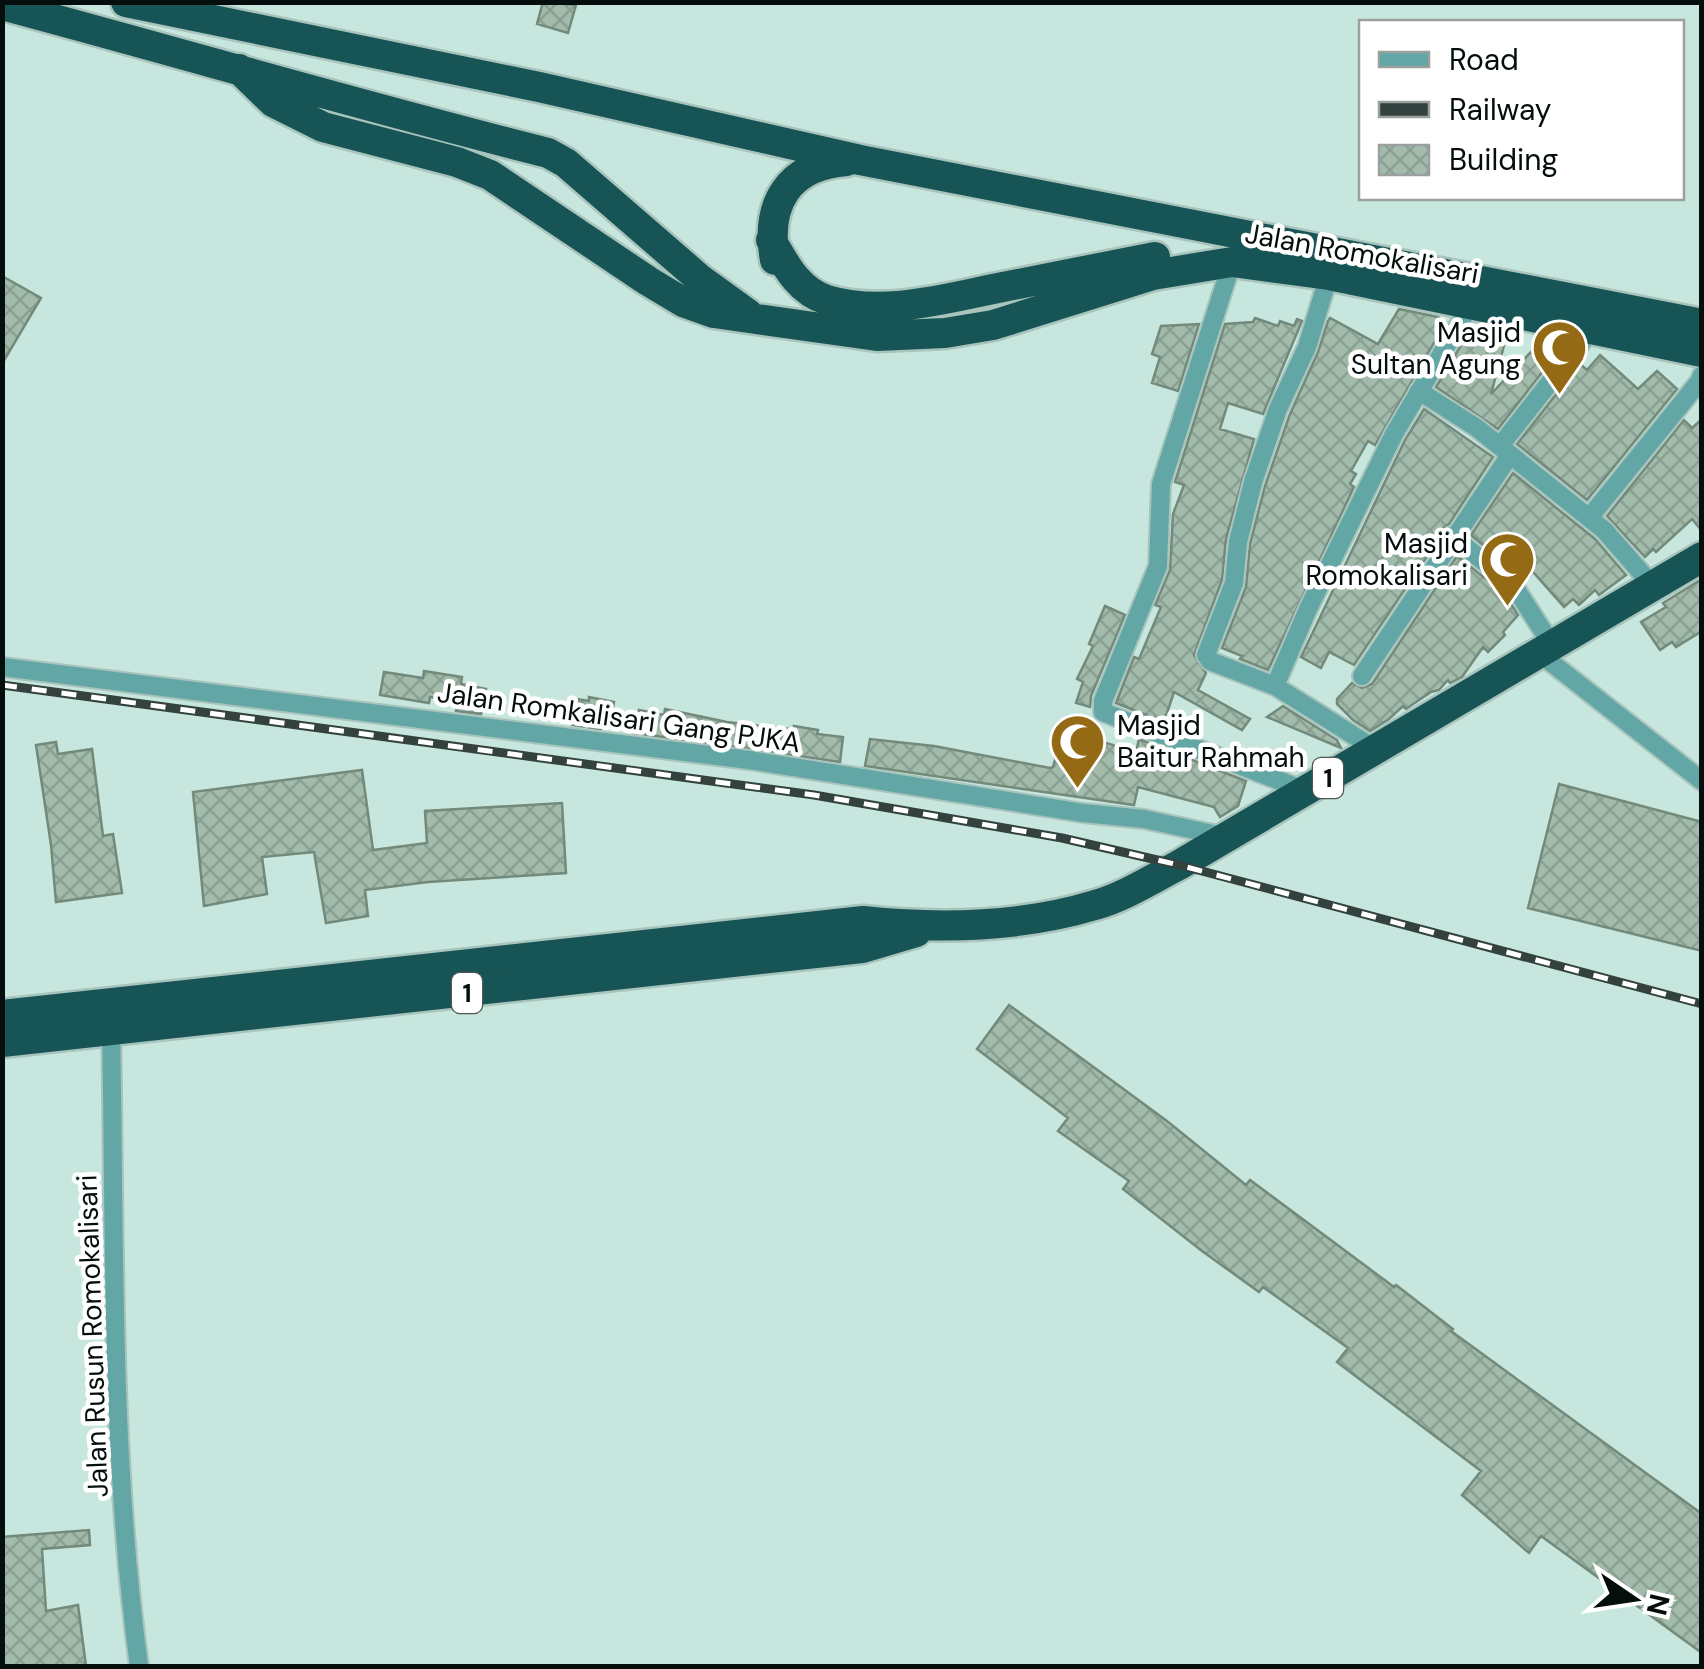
<svg xmlns="http://www.w3.org/2000/svg" width="1704" height="1669" font-family="'DM Sans',sans-serif">
  <defs>
    <pattern id="building-cross-hatch" width="8" height="8" patternUnits="userSpaceOnUse" patternTransform="scale(2.5)"><rect width="8" height="8" fill="#a2bbab"/><path d="M0 0l8 8M0 8l8-8" fill="none" stroke="#8aa092"/></pattern>
  </defs>
  <rect width="100%" height="100%" fill="#c7e7de"/>
  <path fill="url(#building-cross-hatch)" stroke="#738a7b" stroke-width="2.5" d="M 543,2 L 576,5 L 568,33 L 537,24 Z
    M 2,276 L 41,298 L 2,364 Z
    M 1399,309 L 1438,317 L 1446,322 L 1375,445 L 1368,441 L 1351,471 L 1356,474 L 1350,484 L 1354,487 L 1268,670 L 1240,659 L 1242,656 L 1222,648 L 1246,587 L 1250,544 L 1265,486 L 1290,414 L 1318,352 L 1328,321 L 1330,318 L 1378,344 Z
    M 1255,318 L 1278,326 L 1280,321 L 1294,326 L 1297,319 L 1302,321 L 1263,414 L 1228,403 L 1220,429 L 1254,439 L 1226,539 L 1222,580 L 1194,655 L 1206,673 L 1198,690 L 1250,719 L 1242,730 L 1174,692 L 1164,722 L 1116,703 L 1134,657 L 1139,659 L 1161,607 L 1155,605 L 1170,570 L 1173,514 L 1184,485 L 1175,482 L 1225,324 L 1253,322 Z
    M 1199,324 L 1178,391 L 1152,383 L 1160,357 L 1152,354 L 1161,326 Z
    M 1483,336 L 1505,342 L 1491,394 L 1531,352 L 1547,366 L 1498,429 L 1436,387 L 1466,337 L 1481,345 Z
    M 1600,355 L 1638,389 L 1657,371 L 1677,389 L 1587,500 L 1517,444 L 1580,364 L 1587,370 Z
    M 1424,409 L 1493,457 L 1449,524 L 1442,529 L 1440,537 L 1354,665 L 1329,652 L 1321,668 L 1301,657 L 1405,440 Z
    M 1702,419 L 1702,531 L 1692,519 L 1656,552 L 1653,549 L 1645,557 L 1607,516 L 1684,420 L 1692,428 Z
    M 1513,473 L 1595,539 L 1626,575 L 1599,595 L 1595,590 L 1579,605 L 1573,599 L 1564,607 L 1533,572 L 1526,581 L 1471,535 Z
    M 1457,556 L 1505,594 L 1518,615 L 1503,632 L 1505,635 L 1488,652 L 1483,647 L 1462,677 L 1450,683 L 1448,680 L 1439,690 L 1431,692 L 1406,709 L 1403,706 L 1389,719 L 1370,731 L 1353,720 L 1337,704 L 1337,699 L 1352,683 L 1362,688 L 1372,684 Z
    M 1702,579 L 1702,631 L 1676,647 L 1672,642 L 1660,650 L 1641,622 L 1666,607 L 1663,603 Z
    M 1105,606 L 1125,615 L 1091,696 L 1090,707 L 1076,703 L 1083,682 L 1077,679 L 1093,646 L 1089,644 Z
    M 424,671 L 462,677 L 461,684 L 486,689 L 481,714 L 456,711 L 458,702 L 430,697 L 429,703 L 380,695 L 384,672 L 423,678 Z
    M 589,697 L 614,702 L 611,720 L 603,718 L 601,729 L 572,725 L 576,699 L 589,701 Z
    M 1283,706 L 1337,740 L 1341,748 L 1267,717 Z
    M 665,709 L 727,722 L 778,728 L 794,729 L 794,726 L 818,730 L 817,734 L 843,737 L 840,762 L 634,733 L 639,710 L 664,715 Z
    M 1076,734 L 1136,752 L 1139,739 L 1246,781 L 1238,806 L 1220,817 L 1214,807 L 1138,787 L 1134,805 L 865,766 L 870,739 L 934,746 L 1050,768 L 1053,767 L 1061,739 L 1073,742 Z
    M 56,742 L 58,754 L 92,749 L 103,836 L 113,834 L 122,893 L 56,902 L 51,845 L 36,745 Z
    M 362,770 L 373,850 L 427,843 L 425,811 L 562,803 L 566,873 L 428,882 L 365,890 L 368,916 L 326,923 L 314,852 L 262,857 L 267,894 L 204,906 L 193,792 Z
    M 1559,784 L 1702,822 L 1702,951 L 1528,908 Z
    M 1009,1005 L 1167,1121 L 1246,1185 L 1250,1180 L 1394,1287 L 1396,1285 L 1453,1329 L 1451,1331 L 1702,1514 L 1702,1653 L 1541,1536 L 1529,1553 L 1462,1495 L 1481,1471 L 1337,1362 L 1348,1348 L 1263,1287 L 1259,1292 L 1202,1251 L 1123,1189 L 1129,1181 L 1058,1131 L 1068,1118 L 977,1049 Z
    M 89,1530 L 90,1545 L 42,1549 L 46,1611 L 78,1605 L 86,1666 L 2,1666 L 2,1537 Z"/>
  <g fill="none" stroke-linecap="round" stroke-linejoin="round">
    <defs>
      <path id="street" d="M 1232,262 L 1161,484 L 1158,566 L 1103,701 L 1103,712 L 1306,791
        M 1329,275 L 1307,347 L 1278,409 L 1253,482 L 1238,542 L 1234,583 L 1206,655 L 1210,661 L 1275,686 L 1375,749
        M 1419,391 L 1477,428 L 1604,530 L 1653,586
        M 1500,446 L 1591,330
        M 1589,518 L 1699,382 L 1702,375
        M 1452,536 L 1514,586 L 1552,645
        M 1539,653 L 1702,781
        M 2,667 L 749,760 L 1083,813 L 1144,819 L 1226,837
        M 1362,676 L 1510,455
        M 1275,686 L 1308,609 L 1394,434 L 1471,304
        M 111,1024 C 115,1237 110,1455 139,1666"/>
      <path id="highway" d="M 126,2 L 539,87 L 860,160 L 1702,324
        M 2,5 C 185,54 365,107 548,153 L 566,163 L 701,280 L 748,314
        M 239,69 L 273,102 L 323,127 L 457,162 L 490,175 L 648,281 L 683,302 L 714,313 L 877,336 L 945,333 L 993,325 L 1153,275 L 1232,262 L 1329,275 L 1702,352
        M 771,240 C 785,264 798,291 827,300 C 884,317 947,298 1003,287 C 1054,277 1104,267 1155,257
        M 775,260 C 765,204 788,165 847,161
        M 2,1015 L 863,921 C 940,929 1019,928 1095,905 C 1124,897 1152,879 1179,865 L 1702,557
        M 2,1042 L 862,948 L 916,932"/>
    </defs>
    <use href="#street" stroke="#a8c4bc" stroke-width="22"/>
    <use href="#highway" stroke="#a8c4bc" stroke-width="35"/>
    <use href="#street" stroke="#63a6a6" stroke-width="18"/>
    <use href="#highway" stroke="#175455" stroke-width="30"/>
    <defs>
      <path id="rail" d="M 2,685 L 814,795 L 1062,838 L 1179,865 L 1702,1004"/>
    </defs>
    <use href="#rail" stroke="#33423f" stroke-width="9"/>
    <use href="#rail" stroke="#fff" stroke-width="5" stroke-dasharray="15" stroke-linecap="butt"/>
  </g>
  <defs>
    <symbol id="mosque-pin" viewBox="-11 -11 22 30"><path d="M0 17L-7.5 6A9.5 9.5 0 1 1 7.5 6Z" fill="#956a15" stroke="#fff"/><path d="M3.5-4.9A6 6 0 1 0 3.5 4.9A5 5 0 1 1 3.5-4.9Z" fill="#fff"/></symbol>
  </defs>
  <g fill-rule="evenodd">
    <use href="#mosque-pin" x="1528" y="316" width="63" height="86"/>
    <use href="#mosque-pin" x="1476" y="528" width="63" height="86"/>
    <use href="#mosque-pin" x="1046" y="710" width="63" height="86"/>
  </g>
  <g text-anchor="middle" stroke-width="9" stroke-linejoin="round" paint-order="stroke">
    <g fill="#fff" stroke="#4f5655" stroke-width="2.5">
      <rect x="1313" y="758" width="30" height="40" rx="8"/>
      <rect x="452" y="973" width="30" height="40" rx="8"/>
    </g>
    <g font-size="25" font-weight="bold" fill="#040e0c">
      <text x="1328" y="787">1</text>
      <text x="467" y="1002">1</text>
    </g>
    <g font-size="28" fill="#040e0c" stroke="#fff">
      <text transform="translate(1362 253) rotate(10)" y="10">Jalan Romokalisari</text>
      <text transform="translate(619 717) rotate(8)" y="10">Jalan Romkalisari Gang PJKA</text>
      <text transform="translate(92 1336) rotate(-92)" y="10">Jalan Rusun Romokalisari</text>
    </g>
    <g font-size="28" fill="#040e0c" stroke="#fff" text-anchor="end">
      <text x="1521" y="342">Masjid<tspan x="1521" dy="32">Sultan Agung</tspan></text>
      <text x="1468" y="553">Masjid<tspan x="1468" dy="32">Romokalisari</tspan></text>
      <text x="1117" y="735" text-anchor="start">Masjid<tspan x="1117" dy="32">Baitur Rahmah</tspan></text>
    </g>
  </g>
  <rect width="1704" height="1669" fill="none" stroke="#040e0c" stroke-width="10"/>
  <rect x="1359" y="20" width="325" height="180" fill="#ffffff" stroke="#9b9f9e" stroke-width="2.5"/>
  <rect x="1379" y="52" width="50" height="15" fill="#63a6a6" stroke="#9b9f9e" stroke-width="2.5"/>
  <text x="1449" y="70" font-size="30" fill="#040e0c">Road</text>
  <rect x="1379" y="102" width="50" height="15" fill="#33423f" stroke="#9b9f9e" stroke-width="2.5"/>
  <text x="1449" y="120" font-size="30" fill="#040e0c">Railway</text>
  <rect x="1379" y="145" width="50" height="30" fill="url(#building-cross-hatch)" stroke="#9b9f9e" stroke-width="2.5"/>
  <text x="1449" y="170" font-size="30" fill="#040e0c">Building</text>
  <g transform="translate(1634 1599) rotate(103)" stroke="#ffffff" stroke-width="8" paint-order="stroke">
  <path d="M0-8L18 38L0 25L-18 38Z" fill="#040e0c"/>
  <text y="-15" font-size="28" font-weight="bold" text-anchor="middle" fill="#040e0c">N</text>
  </g>
</svg>
